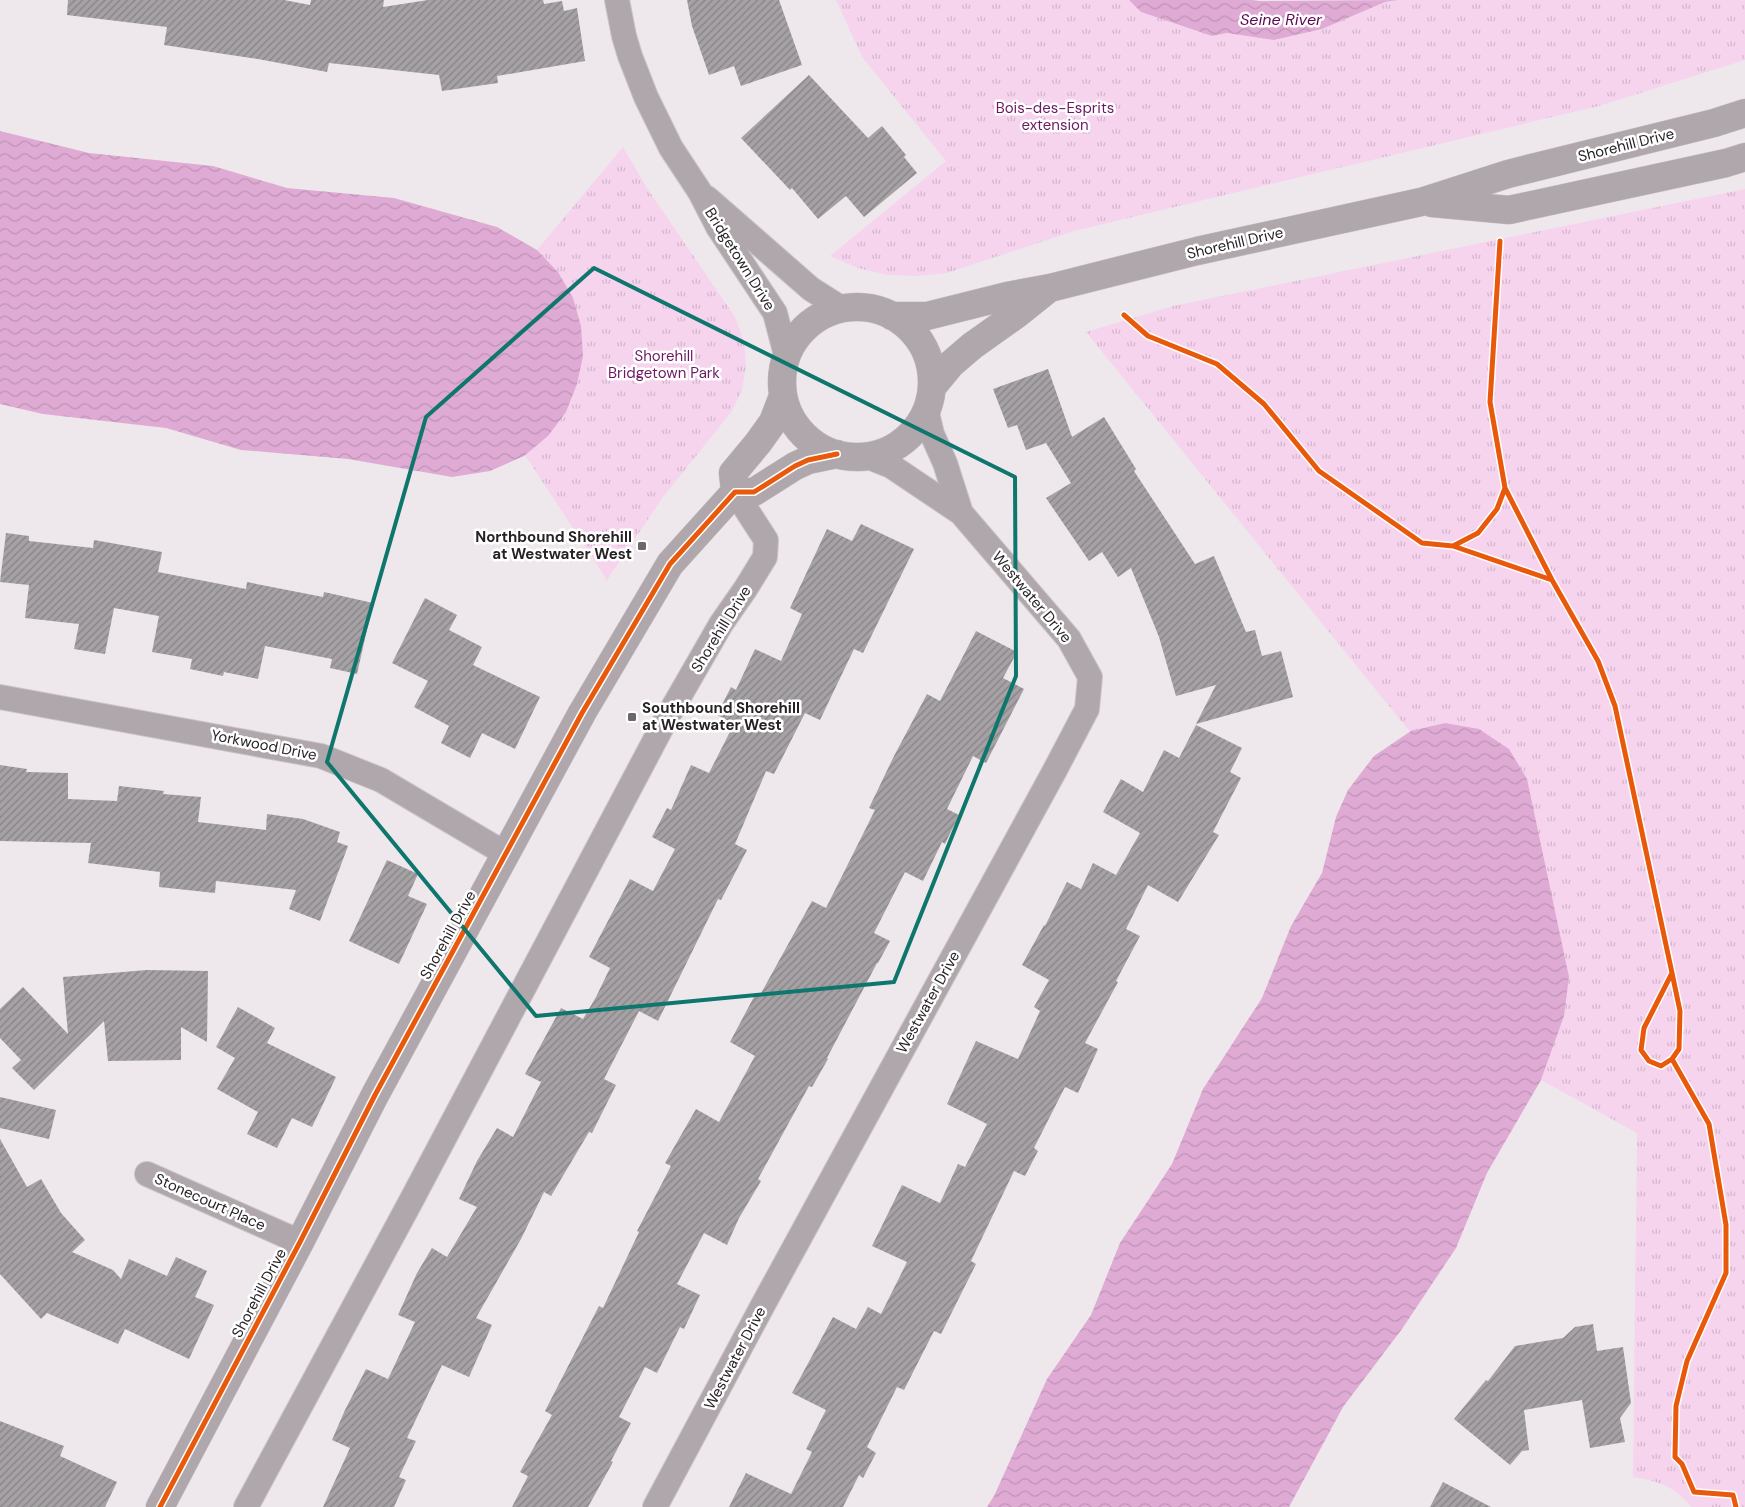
<svg xmlns="http://www.w3.org/2000/svg" width="1745" height="1507" font-family="'DM Sans',sans-serif">
  <defs>
    <pattern id="grass-tufts" width="24" height="20" patternUnits="userSpaceOnUse" patternTransform="scale(1.25)"><rect width="24" height="20" fill="#f6d4ee"/><path d="M3 7l-1-3M5 7V3M7 7l1-3M15 17l-1-3M17 17v-4M19 17l1-3" fill="none" stroke="#d3b6cc"/></pattern>
    <pattern id="water-waves" width="16" height="10" patternUnits="userSpaceOnUse" patternTransform="scale(1.25)"><rect width="16" height="10" fill="#dfabd4"/><path d="M0 5q4-4 8 0t8 0" fill="none" stroke="#bf93b6"/></pattern>
    <pattern id="building-hatch" width="6" height="6" patternUnits="userSpaceOnUse" patternTransform="scale(1.25)"><rect width="6" height="6" fill="#a5a1a4"/><path d="M-1 1l2-2M0 6l6-6M5 7l2-2" fill="none" stroke="#868385"/></pattern>
  </defs>
  <rect width="100%" height="100%" fill="#eee8ec"/>
  <path fill="url(#grass-tufts)" d="M 836,0 L 1129,0 L 1141,12 L 1212,36 L 1227,33 L 1274,40 L 1322,29 L 1385,2 L 1398,0 L 1745,0 L 1745,60 L 1599,106 L 1074,231 L 947,273 L 917,276 L 887,275 L 858,268 L 830,256 L 946,161 L 862,57 Z
    M 623,147 L 647,188 L 735,317 L 744,341 L 746,366 L 742,390 L 732,411 L 663,497 L 607,580 L 525,455 L 548,436 L 558,272 L 537,250 Z
    M 1745,189 L 1745,1507 L 1692,1507 C 1671,1485 1662,1482 1633,1477 L 1637,1133 L 1541,1080 L 1564,1016 L 1445,723 L 1410,732 L 1086,332 L 1173,306 Z"/>
  <path fill="url(#water-waves)" d="M 1129,0 L 1252,0 L 1260,1 L 1398,0 L 1385,2 L 1322,29 L 1274,40 L 1227,33 L 1212,36 L 1141,12 Z
    M 0,131 L 89,153 L 213,166 L 287,188 L 394,198 L 497,227 L 537,250 L 558,272 L 573,298 L 581,326 L 583,356 L 577,384 L 566,412 L 548,436 L 524,456 L 490,471 L 452,477 L 348,459 L 241,450 L 166,428 L 43,414 L 0,404 Z
    M 1445,723 L 1479,729 L 1509,749 L 1527,779 L 1569,977 L 1564,1016 L 1541,1080 L 1487,1173 L 1456,1248 L 1402,1329 L 1343,1407 L 1289,1507 L 987,1507 L 994,1496 L 1047,1379 L 1091,1315 L 1120,1243 L 1172,1164 L 1203,1089 L 1262,998 L 1291,926 L 1322,873 L 1336,817 L 1348,790 L 1374,756 L 1411,731 Z"/>
  <path fill="url(#building-hatch)" d="M 68,0 L 284,0 L 310,5 L 311,0 L 384,0 L 383,7 L 428,0 L 543,0 L 544,4 L 562,1 L 564,11 L 577,8 L 585,61 L 497,76 L 498,83 L 442,91 L 439,75 L 329,63 L 327,72 L 258,59 L 164,45 L 167,27 L 67,15 Z
    M 687,0 L 779,0 L 802,65 L 741,86 L 734,66 L 709,75 L 692,26 Z
    M 809,75 L 868,138 L 882,126 L 906,155 L 904,157 L 917,173 L 864,217 L 846,196 L 818,219 L 792,188 L 790,190 L 741,138 Z
    M 1048,369 L 1072,437 L 1104,417 L 1136,469 L 1134,471 L 1195,564 L 1214,556 L 1246,632 L 1255,630 L 1262,656 L 1281,651 L 1293,697 L 1196,724 L 1216,685 L 1176,696 L 1159,637 L 1131,568 L 1118,577 L 1102,552 L 1089,561 L 1046,498 L 1071,483 L 1046,443 L 1026,450 L 1017,425 L 1008,428 L 993,389 Z
    M 861,524 L 914,549 L 863,653 L 854,649 L 820,720 L 805,713 L 774,774 L 766,771 L 735,844 L 747,850 L 721,900 L 718,899 L 658,1021 L 639,1011 L 604,1079 L 616,1085 L 592,1133 L 589,1132 L 551,1196 L 544,1192 L 521,1239 L 476,1318 L 492,1325 L 469,1377 L 442,1365 L 407,1438 L 416,1441 L 399,1477 L 406,1480 L 394,1507 L 323,1507 L 350,1448 L 332,1440 L 345,1410 L 366,1369 L 388,1379 L 415,1322 L 398,1315 L 417,1273 L 432,1248 L 447,1257 L 477,1207 L 459,1199 L 477,1161 L 497,1128 L 513,1137 L 541,1082 L 525,1074 L 561,1008 L 583,1019 L 596,997 L 610,968 L 589,957 L 630,879 L 653,891 L 675,849 L 652,837 L 667,808 L 671,810 L 691,765 L 709,773 L 734,724 L 717,715 L 731,687 L 736,690 L 755,649 L 781,661 L 802,614 L 790,608 L 827,529 L 852,541 Z
    M 6,533 L 29,536 L 29,541 L 93,548 L 94,540 L 162,552 L 158,572 L 246,589 L 247,582 L 323,597 L 324,592 L 373,603 L 357,674 L 330,668 L 332,659 L 265,646 L 258,679 L 224,672 L 223,676 L 190,669 L 192,659 L 152,652 L 159,616 L 114,608 L 105,654 L 74,649 L 79,624 L 25,618 L 29,585 L 0,582 Z
    M 425,598 L 457,615 L 449,630 L 482,647 L 473,665 L 540,697 L 515,749 L 482,733 L 470,758 L 441,743 L 449,726 L 414,707 L 428,681 L 392,663 Z
    M 976,631 L 1017,652 L 1003,678 L 1024,689 L 986,763 L 973,756 L 947,809 L 959,815 L 945,844 L 942,842 L 923,881 L 905,872 L 874,933 L 890,941 L 878,963 L 877,963 L 827,1058 L 828,1059 L 812,1087 L 809,1086 L 758,1179 L 761,1181 L 739,1218 L 727,1245 L 704,1233 L 677,1284 L 700,1295 L 684,1329 L 680,1327 L 657,1373 L 645,1367 L 619,1417 L 631,1423 L 611,1461 L 613,1462 L 588,1507 L 512,1507 L 528,1476 L 520,1472 L 552,1415 L 545,1411 L 599,1306 L 603,1308 L 639,1232 L 637,1231 L 671,1166 L 665,1163 L 696,1109 L 719,1122 L 755,1056 L 730,1042 L 756,993 L 760,995 L 812,901 L 826,908 L 875,810 L 869,808 L 894,756 L 927,694 L 940,701 Z
    M 1196,725 L 1242,748 L 1230,772 L 1241,778 L 1213,832 L 1219,835 L 1178,902 L 1148,885 L 1126,929 L 1140,936 L 1116,981 L 1118,982 L 1085,1043 L 1098,1049 L 1078,1093 L 1065,1087 L 1034,1148 L 1038,1151 L 1025,1176 L 1014,1171 L 971,1261 L 976,1264 L 941,1334 L 934,1331 L 904,1390 L 897,1387 L 867,1447 L 876,1453 L 863,1478 L 859,1475 L 843,1507 L 729,1507 L 746,1473 L 791,1494 L 812,1452 L 806,1449 L 826,1410 L 792,1393 L 833,1317 L 856,1329 L 868,1307 L 881,1314 L 907,1262 L 872,1246 L 902,1185 L 940,1203 L 958,1164 L 965,1167 L 987,1124 L 947,1104 L 976,1041 L 1018,1059 L 1040,1011 L 1034,1007 L 1049,980 L 1022,965 L 1044,925 L 1045,926 L 1067,882 L 1081,889 L 1093,863 L 1116,875 L 1140,833 L 1103,812 L 1121,779 L 1143,792 L 1164,750 L 1179,758 Z
    M 0,765 L 27,769 L 26,772 L 68,773 L 68,799 L 117,801 L 119,786 L 164,791 L 163,794 L 201,797 L 198,822 L 266,830 L 267,814 L 303,819 L 340,832 L 337,842 L 348,846 L 320,921 L 289,909 L 296,890 L 216,881 L 215,893 L 159,887 L 160,872 L 88,863 L 91,843 L 0,841 Z
    M 387,860 L 418,874 L 408,896 L 427,904 L 399,964 L 349,941 Z
    M 147,970 L 208,971 L 207,1042 L 181,1027 L 181,1060 L 108,1061 L 104,1021 L 34,1090 L 12,1068 L 21,1060 L 0,1038 L 0,1009 L 23,987 L 68,1034 L 63,977 Z
    M 238,1007 L 275,1028 L 267,1043 L 336,1077 L 312,1127 L 292,1118 L 277,1148 L 247,1134 L 258,1112 L 217,1089 L 235,1058 L 216,1047 Z
    M 0,1097 L 56,1110 L 49,1139 L 0,1128 Z
    M 0,1139 L 27,1187 L 41,1179 L 61,1213 L 85,1240 L 72,1252 L 113,1270 L 121,1279 L 129,1259 L 167,1276 L 176,1257 L 207,1271 L 195,1297 L 214,1305 L 189,1359 L 125,1329 L 118,1344 L 47,1313 L 41,1319 L 0,1274 Z
    M 1593,1324 L 1597,1351 L 1623,1347 L 1631,1403 L 1620,1418 L 1625,1442 L 1590,1448 L 1582,1400 L 1524,1410 L 1529,1450 L 1522,1451 L 1510,1465 L 1454,1419 L 1486,1380 L 1488,1381 L 1515,1346 L 1563,1338 L 1575,1327 Z
    M 0,1421 L 64,1446 L 60,1456 L 117,1482 L 105,1507 L 0,1507 Z
    M 1443,1482 L 1491,1507 L 1430,1507 Z"/>
  <g fill="none" stroke-linecap="round" stroke-linejoin="round">
    <defs>
      <path id="minor" d="M 617,0 L 624,36 L 630,56 L 646,97 L 671,148 L 700,192 L 718,227 L 775,313 L 786,355
        M 707,198 L 811,289 L 841,308
        M 927,413 L 932,434 L 945,463 L 961,513
        M 0,697 L 321,756 L 381,780 L 506,854
        M 147,1174 L 300,1242
        M 246,1507 L 411,1201 L 664,723 L 721,624 L 746,588 L 765,557 L 766,540 L 735,492
        M 655,1507 L 764,1303 L 1055,770 L 1087,709 L 1090,677 L 1069,639 L 961,513 L 891,466 L 866,456"/>
      <path id="tertiary" d="M 1432,203 L 1509,210 L 1726,163 L 1745,157
        M782 382a75 75 0 1 1 150 0a75 75 0 1 1-150 0Z
        M 892,316 L 927,316 L 1007,296 L 1050,288 L 1197,251 L 1421,202 L 1508,174 L 1714,123 L 1745,113
        M 932,387 L 951,364 L 972,346 L 1017,314 L 1047,290
        M 735,492 L 733,473 L 758,443 L 773,422 L 783,396
        M 160,1507 L 300,1242 L 375,1095 L 582,713 L 670,564 L 735,492 L 754,492 L 795,466 L 808,460 L 837,454"/>
    </defs>
    <use href="#minor" stroke="#c9c5c8" stroke-width="26"/>
    <use href="#tertiary" stroke="#c9c5c8" stroke-width="29"/>
    <use href="#minor" stroke="#b0a7ad" stroke-width="24"/>
    <use href="#tertiary" stroke="#b0a7ad" stroke-width="28"/>
    <defs>
      <path id="cycleway" d="M 1500,241 L 1490,402 L 1505,488 L 1552,580 L 1598,661 L 1615,706 L 1672,973 L 1680,1011 L 1679,1049 L 1672,1059 L 1661,1066 L 1649,1061 L 1641,1050 L 1644,1028 L 1672,973
        M 1124,315 L 1148,336 L 1217,364 L 1264,404 L 1319,471 L 1422,543 L 1453,546 L 1552,580
        M 1453,546 L 1478,533 L 1497,509 L 1505,488
        M 1672,1059 L 1709,1124 L 1726,1225 L 1726,1273 L 1687,1361 L 1676,1406 L 1675,1457 L 1682,1464 L 1694,1492 L 1733,1495 L 1736,1507
        M 160,1507 L 300,1242 L 375,1095 L 582,713 L 670,564 L 735,492 L 754,492 L 795,466 L 808,460 L 837,454"/>
    </defs>
    <use href="#cycleway" stroke="#fff" stroke-width="8"/>
    <use href="#cycleway" stroke="#e8590c" stroke-width="5"/>
  </g>
  <path fill="none" stroke="#0f766e" stroke-width="4" stroke-linejoin="round" d="M 594,268 L 1015,477 L 1016,676 L 894,982 L 536,1016 L 327,762 L 426,417 Z"/>
  <g fill="#6c676b" stroke="#fff" stroke-width="2">
    <rect x="637" y="541" width="10" height="10" rx="2.5"/>
    <rect x="627" y="712" width="10" height="10" rx="2.5"/>
  </g>
  <g text-anchor="middle" stroke-width="5" stroke-linejoin="round" paint-order="stroke">
    <g font-size="15" fill="#6d1962" stroke="#fff">
      <text x="1055" y="113">Bois-des-Esprits<tspan x="1055" dy="17">extension</tspan></text>
      <text x="664" y="361">Shorehill<tspan x="664" dy="17">Bridgetown Park</tspan></text>
    </g>
    <g font-size="15" fill="#262225" stroke="#fff">
      <text transform="translate(1626 145) rotate(-14)" y="5">Shorehill Drive</text>
      <text transform="translate(1235 243) rotate(-13)" y="5">Shorehill Drive</text>
      <text transform="translate(740 259) rotate(58)" y="5">Bridgetown Drive</text>
      <text transform="translate(1032 597) rotate(50)" y="5">Westwater Drive</text>
      <text transform="translate(721 629) rotate(-58)" y="5">Shorehill Drive</text>
      <text transform="translate(264 745) rotate(11)" y="5">Yorkwood Drive</text>
      <text transform="translate(448 935) rotate(-61)" y="5">Shorehill Drive</text>
      <text transform="translate(928 1002) rotate(-61)" y="5">Westwater Drive</text>
      <text transform="translate(210 1202) rotate(24)" y="5">Stonecourt Place</text>
      <text transform="translate(259 1293) rotate(-62)" y="5">Shorehill Drive</text>
      <text transform="translate(735 1358) rotate(-62)" y="5">Westwater Drive</text>
    </g>
    <g font-size="15" font-weight="bold" fill="#262225" stroke="#fff" text-anchor="end">
      <text x="632" y="542">Northbound Shorehill<tspan x="632" dy="17">at Westwater West</tspan></text>
      <text x="642" y="713" text-anchor="start">Southbound Shorehill<tspan x="642" dy="17">at Westwater West</tspan></text>
    </g>
    <g font-size="16" font-style="italic" fill="#5d0553" stroke="#fff">
      <text x="1281" y="25">Seine River</text>
    </g>
  </g>
</svg>
